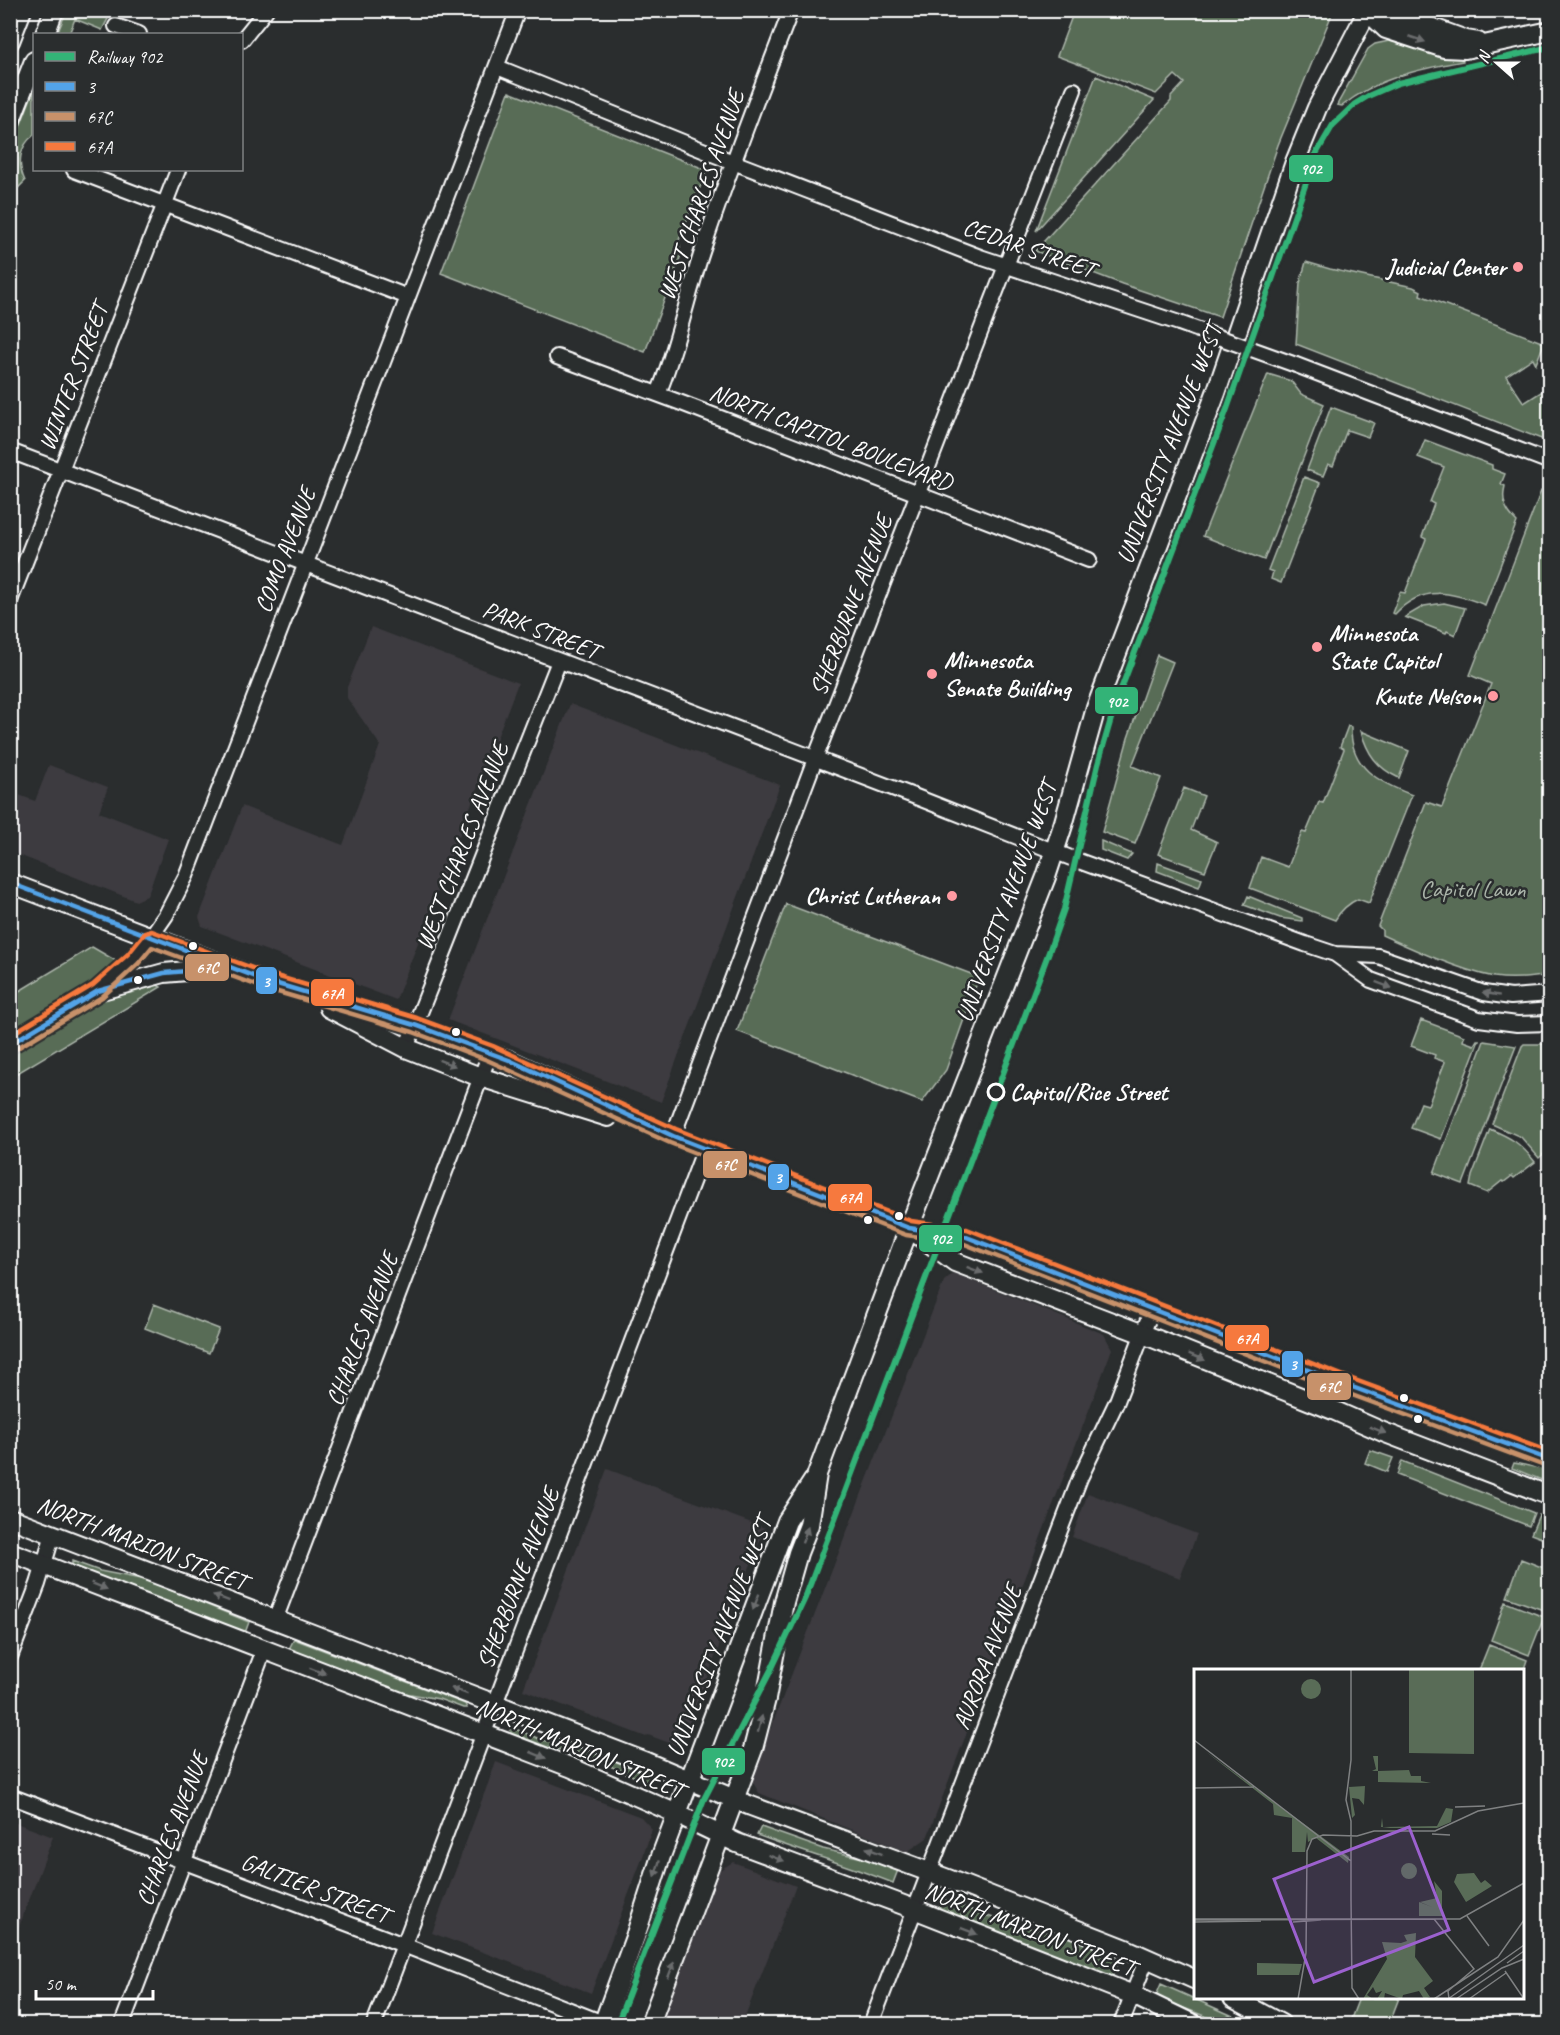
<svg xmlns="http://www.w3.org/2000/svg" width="1560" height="2035" font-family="Caveat,sans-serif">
  <rect width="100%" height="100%" fill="#2a2d2e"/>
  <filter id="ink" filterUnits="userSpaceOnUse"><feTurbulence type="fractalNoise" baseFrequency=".0167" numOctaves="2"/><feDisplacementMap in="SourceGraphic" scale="12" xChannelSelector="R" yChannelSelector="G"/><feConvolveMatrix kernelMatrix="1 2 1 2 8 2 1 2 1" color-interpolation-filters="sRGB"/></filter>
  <g filter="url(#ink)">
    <path fill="#3c3a3f" d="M 371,627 L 518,683 L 396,1000 L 202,926 L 199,917 L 242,806 L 343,845 L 380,745 L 347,698 L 347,687 Z
      M 570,704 L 780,785 L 661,1102 L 448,1020 Z
      M 49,765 L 108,787 L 99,812 L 168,839 L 147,896 L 136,901 L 11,852 L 11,792 L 35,801 Z
      M 953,1273 L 1104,1334 L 1112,1349 L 927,1838 L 907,1852 L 759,1793 L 751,1779 L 944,1281 Z
      M 607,1469 L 765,1528 L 680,1747 L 648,1735 L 646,1737 L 523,1690 Z
      M 1088,1493 L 1197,1534 L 1180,1578 L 1072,1537 Z
      M 496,1762 L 641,1817 L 652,1829 L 642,1859 L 591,1993 L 432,1933 Z
      M 11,1821 L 53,1837 L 11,1948 Z
      M 733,1862 L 796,1886 L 742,2024 L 659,2024 L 718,1871 Z"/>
    <path fill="#596c57" stroke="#acb6ab" stroke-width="1.5" d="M 67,10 L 112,10 L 112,11 L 102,30 L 75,19 L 69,34 L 57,34 Z
      M 1323,10 L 1332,14 L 1278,145 L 1220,317 L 1122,284 L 1035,251 L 1171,101 L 1171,97 L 1184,83 L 1175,75 L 1156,94 L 1057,56 L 1074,11 Z
      M 1389,41 L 1411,44 L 1464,57 L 1463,61 C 1419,69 1377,78 1342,106 L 1337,105 L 1368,49 L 1375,44 Z
      M 1096,76 L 1154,100 L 1036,231 Z
      M 34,90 L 34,135 C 19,146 17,164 25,181 L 18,188 L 11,185 L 11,150 Z
      M 509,92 L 707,170 L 679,240 L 681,255 L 645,352 L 441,273 Z
      M 1306,262 L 1330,269 L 1413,287 L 1421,291 L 1420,295 L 1544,343 L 1536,364 L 1533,358 L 1506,376 L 1524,403 L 1544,390 L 1549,392 L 1549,442 L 1296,344 L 1300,283 Z
      M 1268,374 L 1291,381 L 1301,394 L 1324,404 L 1264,560 L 1203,536 Z
      M 1331,407 L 1374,423 L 1368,437 L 1347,430 L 1333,466 L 1328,464 L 1323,476 L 1307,470 Z
      M 1425,440 L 1492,465 L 1492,469 L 1505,474 L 1501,484 L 1505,486 C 1501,502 1506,511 1517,522 L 1485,605 C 1452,592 1422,584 1395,614 L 1392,613 L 1400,592 L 1405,593 L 1426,539 L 1422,537 L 1434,504 L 1430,502 L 1444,467 L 1418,457 Z
      M 1304,477 L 1320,483 L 1281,583 L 1271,579 L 1273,572 L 1268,570 Z
      M 1541,491 L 1550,494 L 1550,975 C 1531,978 1513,980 1494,977 C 1459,970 1415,950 1382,935 L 1382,930 L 1378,926 L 1426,802 L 1442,807 L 1491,684 L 1470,675 Z
      M 1444,603 L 1465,608 L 1455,635 L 1447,631 L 1446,633 L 1405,617 L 1424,606 Z
      M 1157,655 L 1173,662 L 1132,766 L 1161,778 L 1135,844 L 1102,832 L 1128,738 Z
      M 1348,726 L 1351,727 C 1350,768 1378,782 1412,795 L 1369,903 L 1358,899 C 1347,904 1341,910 1335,920 L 1250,888 L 1261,857 L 1288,867 L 1302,832 L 1306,833 L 1319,802 L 1323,803 L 1344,749 L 1340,747 Z
      M 1361,731 L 1409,751 L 1399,778 C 1377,768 1367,753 1361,731 Z
      M 1184,788 L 1204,796 L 1191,830 L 1217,842 L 1205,871 L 1158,854 Z
      M 1101,841 L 1132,854 L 1127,860 L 1101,850 Z
      M 1158,863 L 1202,879 L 1199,887 L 1157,871 Z
      M 1248,896 L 1302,918 L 1302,921 L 1280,918 L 1244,905 Z
      M 786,904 L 979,977 L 946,1070 L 922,1102 L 737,1031 Z
      M 92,947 L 161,987 L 11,1077 L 11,996 Z
      M 1421,1020 L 1464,1036 L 1463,1041 L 1474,1045 L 1477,1040 L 1479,1040 L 1441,1139 L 1411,1128 L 1421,1103 L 1428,1105 L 1445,1062 L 1434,1058 L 1435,1055 L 1411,1046 Z
      M 1484,1041 L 1516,1046 L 1463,1184 L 1434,1173 Z
      M 1524,1044 L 1549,1044 L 1549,1127 L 1545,1136 L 1549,1143 L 1549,1149 L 1539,1158 L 1521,1137 L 1492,1124 L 1522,1046 Z
      M 1490,1129 C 1512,1138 1520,1143 1535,1162 L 1514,1178 L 1512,1176 L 1504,1182 L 1502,1181 L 1487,1193 L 1470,1186 L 1472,1176 Z
      M 154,1304 L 219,1329 L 209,1353 L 145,1328 Z
      M 1370,1450 L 1393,1458 L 1387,1472 L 1365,1463 Z
      M 1402,1461 L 1534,1513 L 1529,1526 L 1397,1475 Z
      M 1514,1463 L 1549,1470 L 1549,1483 L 1512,1468 Z
      M 1539,1515 L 1549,1519 L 1549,1541 L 1531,1534 Z
      M 1521,1559 L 1549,1570 L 1549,1601 L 1546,1611 L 1507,1597 Z
      M 72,1561 L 100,1571 L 146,1580 L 249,1622 L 245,1633 L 72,1566 Z
      M 1505,1602 L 1544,1617 L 1529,1655 L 1491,1640 Z
      M 294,1639 L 465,1704 L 467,1708 L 463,1708 L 439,1699 L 405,1693 L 376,1684 L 291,1650 L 290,1647 Z
      M 1489,1645 L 1527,1660 L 1523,1672 L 1479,1670 Z
      M 513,1728 L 542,1740 L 584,1747 L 652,1775 L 649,1783 L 580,1753 L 550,1748 L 511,1733 L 510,1730 Z
      M 761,1827 L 823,1849 L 867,1859 L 898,1870 L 893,1883 C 848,1865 802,1852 757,1835 Z
      M 943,1899 C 964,1907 986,1916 1008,1923 C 1033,1931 1107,1938 1118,1962 L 1112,1978 L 938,1911 Z
      M 1161,1984 L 1251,2024 L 1225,2024 L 1158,1998 L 1156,1996 Z
      M 1359,1998 L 1399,1998 L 1389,2024 L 1349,2024 Z"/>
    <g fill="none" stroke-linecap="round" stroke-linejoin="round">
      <defs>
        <path id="street" d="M 116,26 L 139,34
          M 242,40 L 266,10
          M 497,67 L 715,155 L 980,257 L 1179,323
          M 74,170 L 408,297
          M 557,357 L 684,404 L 1089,560
          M 1296,365 L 1550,462
          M 658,394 C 678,346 687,295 704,246 C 730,167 761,89 791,10
          M 10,451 L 916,797 L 1076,860 L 1305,944 L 1335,954 L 1378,956 L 1484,993 L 1511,997 L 1550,994
          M 10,601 L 178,170
          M 150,938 L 166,915 L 186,876 L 518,10
          M 1335,954 L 1371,980 L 1479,1019 L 1517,1024 L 1550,1023
          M 406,1048 L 559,661
          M 673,1136 L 815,759 L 1074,90
          M 275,1620 L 490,1053
          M 10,1657 L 38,1584 L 53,1534
          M 10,1796 L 383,1937 L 603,2023
          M 122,2024 L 264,1650
          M 374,2024 L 705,1148
          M 871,2024 L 1080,1478 L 1117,1401 L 1152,1309
          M 1121,2024 L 1147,1958"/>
        <path id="secondary" d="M 1367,11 L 1386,29 L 1444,48 L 1465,49 L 1550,31
          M 1367,11 L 1392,13 L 1466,40 L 1478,42
          M 45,34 L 54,10
          M 10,41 L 22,10
          M 10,122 L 34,61
          M 10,883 L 264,980 L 415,1025 L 509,1060 L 673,1136 L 909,1228 L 964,1236 L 1344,1384 L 1550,1460
          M 102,990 L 164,973 L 187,971 L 216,962
          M 329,1008 L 406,1048 L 480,1077 L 608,1117
          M 10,1044 L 98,991 L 133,959 L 150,938
          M 910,1229 L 955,1262 L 1143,1334 L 1333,1410 L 1383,1432 L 1550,1496
          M 10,1518 L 646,1762 L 751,1806 L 948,1879 L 1126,1949 L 1196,1980
          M 10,1552 L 570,1767 L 677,1814 L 737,1843 L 914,1909 L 1133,1995 L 1193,2024
          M 1233,1998 L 1281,2024
          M 603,2024 L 635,1937 L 661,1856 L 787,1521 L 813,1481
          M 650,2024 L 753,1749 L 766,1699 L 784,1602 L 798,1553 L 809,1525 L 817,1474 L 909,1228 L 1046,877 L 1064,822 L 1096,708 L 1216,393 L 1295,162 L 1317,108 L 1368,10"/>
      </defs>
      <use href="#street" stroke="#fff" stroke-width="18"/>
      <use href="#secondary" stroke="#fff" stroke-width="22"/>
      <use href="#street" stroke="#2a2d2e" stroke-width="14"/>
      <use href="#secondary" stroke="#2a2d2e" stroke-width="18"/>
      <defs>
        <path id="street-bridge" d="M 1179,323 L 1296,365"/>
      </defs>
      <use href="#street-bridge" stroke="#fff" stroke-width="18" stroke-linecap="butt"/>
      <use href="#street-bridge" stroke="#2a2d2e" stroke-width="14"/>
      <defs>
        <path id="bus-1" d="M 10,883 L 264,980 L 415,1025 L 509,1060 L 673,1136 L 909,1228 L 964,1236 L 1344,1384 L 1550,1460
          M 10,1044 L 98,991 L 164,973 L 187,971 L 216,962"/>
        <path id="bus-2" d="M 14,1050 L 102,997 L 138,964 L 152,947 L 261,987 L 413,1032 L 487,1060 L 670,1143 L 906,1235 L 962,1243 L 1341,1391 L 1547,1467"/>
        <path id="bus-3" d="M 10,1035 L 93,985 L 128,954 L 145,933 L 152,931 L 266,973 L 417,1018 L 493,1046 L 676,1129 L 911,1221 L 967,1229 L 1347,1377 L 1550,1452"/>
      </defs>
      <use href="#bus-1" stroke="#2a2d2e" stroke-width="9"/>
      <use href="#bus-2" stroke="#2a2d2e" stroke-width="9"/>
      <use href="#bus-3" stroke="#2a2d2e" stroke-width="9"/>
      <use href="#bus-1" stroke="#53a3e8" stroke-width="4.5"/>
      <use href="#bus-2" stroke="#c7916a" stroke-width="4.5"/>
      <use href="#bus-3" stroke="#f6793e" stroke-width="4.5"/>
      <defs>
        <path id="rail-1" d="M 617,2024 L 704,1799 L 772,1668 L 805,1598 L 1050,949 L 1064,909 L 1098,764 L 1115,705 L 1227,409 L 1316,154 L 1333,125 L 1355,104 L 1368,96 L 1398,83 L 1550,47"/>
      </defs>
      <use href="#rail-1" stroke="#2a2d2e" stroke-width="10"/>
      <use href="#rail-1" stroke="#33b377" stroke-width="6"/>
    </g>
    <defs><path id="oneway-solid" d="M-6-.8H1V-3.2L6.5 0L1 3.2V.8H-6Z" transform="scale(1.5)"/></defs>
    <g fill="#6a6c6d">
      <use href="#oneway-solid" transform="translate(1417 39) rotate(19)"/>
      <use href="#oneway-solid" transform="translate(1384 985) rotate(21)"/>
      <use href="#oneway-solid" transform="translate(1491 994) rotate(-170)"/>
      <use href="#oneway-solid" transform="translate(447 1063) rotate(21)"/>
      <use href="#oneway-solid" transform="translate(975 1270) rotate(21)"/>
      <use href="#oneway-solid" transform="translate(1197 1357) rotate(22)"/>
      <use href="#oneway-solid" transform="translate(1378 1430) rotate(22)"/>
      <use href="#oneway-solid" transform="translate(805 1535) rotate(-70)"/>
      <use href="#oneway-solid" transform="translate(99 1586) rotate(22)"/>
      <use href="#oneway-solid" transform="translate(221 1598) rotate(-159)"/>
      <use href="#oneway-solid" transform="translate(756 1602) rotate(111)"/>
      <use href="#oneway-solid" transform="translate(318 1671) rotate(21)"/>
      <use href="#oneway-solid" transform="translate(459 1691) rotate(-159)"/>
      <use href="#oneway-solid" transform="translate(760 1724) rotate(-76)"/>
      <use href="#oneway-solid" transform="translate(538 1755) rotate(22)"/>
      <use href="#oneway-solid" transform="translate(874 1851) rotate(-159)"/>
      <use href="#oneway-solid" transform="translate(776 1858) rotate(20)"/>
      <use href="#oneway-solid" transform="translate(657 1869) rotate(108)"/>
      <use href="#oneway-solid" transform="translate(969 1931) rotate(21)"/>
      <use href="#oneway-solid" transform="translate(671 1970) rotate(-69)"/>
    </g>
  </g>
  <g fill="#ff9aa2" stroke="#2a2d2e" stroke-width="2">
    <circle cx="1518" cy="267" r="6"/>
    <circle cx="1317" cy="647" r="6"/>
    <circle cx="932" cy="674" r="6"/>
    <circle cx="1493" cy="696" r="6"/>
    <circle cx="952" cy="896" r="6"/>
  </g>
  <g fill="#fff" stroke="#2a2d2e" stroke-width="2">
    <circle cx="193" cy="946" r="5"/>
    <circle cx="138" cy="980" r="5"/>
    <circle cx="456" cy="1032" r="5"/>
    <circle cx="899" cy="1216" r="5"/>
    <circle cx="868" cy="1220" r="5"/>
    <circle cx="1404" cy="1398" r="5"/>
    <circle cx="1418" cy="1419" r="5"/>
  </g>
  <circle fill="#2a2d2e" stroke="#fff" stroke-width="3" cx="996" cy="1092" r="8"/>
  <g text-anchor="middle" stroke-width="5" stroke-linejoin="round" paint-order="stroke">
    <g font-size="24" fill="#fff" stroke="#2a2d2e">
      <text transform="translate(701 195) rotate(-71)" y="8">WEST CHARLES AVENUE</text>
      <text transform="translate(1029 248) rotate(19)" y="8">CEDAR STREET</text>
      <text transform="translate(73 377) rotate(-69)" y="8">WINTER STREET</text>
      <text transform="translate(831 437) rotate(21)" y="8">NORTH CAPITOL BOULEVARD</text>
      <text transform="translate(1169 444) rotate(-69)" y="8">UNIVERSITY AVENUE WEST</text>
      <text transform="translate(285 550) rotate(-69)" y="8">COMO AVENUE</text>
      <text transform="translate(851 605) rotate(-69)" y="8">SHERBURNE AVENUE</text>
      <text transform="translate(541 630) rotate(21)" y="8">PARK STREET</text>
      <text transform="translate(462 846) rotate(-69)" y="8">WEST CHARLES AVENUE</text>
      <text transform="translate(1006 902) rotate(-70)" y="8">UNIVERSITY AVENUE WEST</text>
      <text transform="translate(362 1329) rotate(-69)" y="8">CHARLES AVENUE</text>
      <text transform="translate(142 1543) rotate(21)" y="8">NORTH MARION STREET</text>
      <text transform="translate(518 1578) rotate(-69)" y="8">SHERBURNE AVENUE</text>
      <text transform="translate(719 1637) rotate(-69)" y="8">UNIVERSITY AVENUE WEST</text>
      <text transform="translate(987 1657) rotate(-69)" y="8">AURORA AVENUE</text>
      <text transform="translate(580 1748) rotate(23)" y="8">NORTH MARION STREET</text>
      <text transform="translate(172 1829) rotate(-69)" y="8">CHARLES AVENUE</text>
      <text transform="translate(315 1888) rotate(21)" y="8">GALTIER STREET</text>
      <text transform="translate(1030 1929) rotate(21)" y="8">NORTH MARION STREET</text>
    </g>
    <g font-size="24" font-weight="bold" fill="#fff" stroke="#2a2d2e" text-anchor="end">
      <text x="1506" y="275">Judicial Center</text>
      <text x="1329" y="641" text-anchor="start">Minnesota<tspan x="1329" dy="28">State Capitol</tspan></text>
      <text x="944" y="668" text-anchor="start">Minnesota<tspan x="944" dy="28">Senate Building</tspan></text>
      <text x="1481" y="704">Knute Nelson</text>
      <text x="940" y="904">Christ Lutheran</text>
    </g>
    <g font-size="24" fill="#acb6ab" stroke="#2a2d2e">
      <text x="1473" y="897">Capitol Lawn</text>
    </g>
    <g font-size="24" font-weight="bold" fill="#fff" stroke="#2a2d2e" text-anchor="start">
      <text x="1010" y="1100">Capitol/Rice Street</text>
    </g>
  </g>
  <g transform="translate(1194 1669)">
    <rect width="330" height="330" fill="#2a2d2e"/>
    <path d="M 215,0 L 280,0 L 280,85 L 215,84 ZM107 20a10 10 0 1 1 20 0a10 10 0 1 1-20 0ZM 11,82 L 155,188 L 154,194 L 122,169 L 114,173 L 113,163 L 111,183 L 98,183 L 98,149 L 80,146 L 79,135 ZM 179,87 L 184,87 L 184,102 L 215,101 L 217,107 L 227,107 L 227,112 L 237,114 L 184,113 L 184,102 L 178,102 L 182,100 ZM 171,117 L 170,136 L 165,130 L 158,129 L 161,146 L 158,149 L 155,118 ZM 252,139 L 259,140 L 257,153 L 243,159 L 196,159 L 188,158 L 187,158 L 188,149 L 189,158 L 243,157 ZM207 202a8 8 0 1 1 16 0a8 8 0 1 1-16 0ZM 280,204 L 287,214 L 291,211 L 298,217 L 272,233 L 260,213 L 263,205 ZM 240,212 L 248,222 L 248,247 L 225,247 L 225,233 L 238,238 L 226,233 L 243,229 ZM 222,264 L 221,288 L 239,312 L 230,319 L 236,328 L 230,330 L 225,322 L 209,326 L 208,330 L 191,324 L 190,330 L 183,330 L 188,322 L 182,324 L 179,318 L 173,326 L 179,330 L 169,330 L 193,290 L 188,273 L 207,274 L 213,272 L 210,266 ZM 63,294 L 108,295 L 105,306 L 63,306 Z" fill="#596c57"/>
    <path fill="none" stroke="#7f8182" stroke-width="1.5" d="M 157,0 L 157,91 L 152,131 L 157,152 L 157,232M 0,71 L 157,192M 0,119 L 60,118M 261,138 L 291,137M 238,165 L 256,166M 157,230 L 158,319 L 165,330M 273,247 L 295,277M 0,250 L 266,250 L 330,214M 0,251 L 240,250 L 280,300 L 254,322 L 255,330M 0,253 L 67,252M 99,253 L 127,251M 313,294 L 330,282M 311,302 L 330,330M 104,330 L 112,284 L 113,182 L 118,170 L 129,166 L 163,167 L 180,162 L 241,162 L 284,142 L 330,134M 240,330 L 304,288 L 330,251M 254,330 L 330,276M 262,330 L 308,299 L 330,290M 275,330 L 312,304"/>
    <path fill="#9c61cf" fill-opacity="0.15" stroke="#9c61cf" stroke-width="3" d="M 215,158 L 255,261 L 120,313 L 80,210 Z"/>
    <rect width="330" height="330" fill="none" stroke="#fff" stroke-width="3"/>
  </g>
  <g stroke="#2a2d2e" stroke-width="2">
    <rect x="1288" y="154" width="46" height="29" rx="6" fill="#33b377"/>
    <rect x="1094" y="686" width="45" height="29" rx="6" fill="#33b377"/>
    <rect x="184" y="953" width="46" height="29" rx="6" fill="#c7916a"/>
    <rect x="255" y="966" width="23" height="29" rx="6" fill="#53a3e8"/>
    <rect x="310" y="978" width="45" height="29" rx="6" fill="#f6793e"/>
    <rect x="702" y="1150" width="46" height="29" rx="6" fill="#c7916a"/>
    <rect x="767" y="1163" width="23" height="28" rx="6" fill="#53a3e8"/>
    <rect x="827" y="1183" width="46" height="29" rx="6" fill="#f6793e"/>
    <rect x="918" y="1224" width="45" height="29" rx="6" fill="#33b377"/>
    <rect x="1224" y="1324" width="46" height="28" rx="6" fill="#f6793e"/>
    <rect x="1281" y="1350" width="23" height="28" rx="6" fill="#53a3e8"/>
    <rect x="1306" y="1372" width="46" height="29" rx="6" fill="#c7916a"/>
    <rect x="701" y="1747" width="45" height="29" rx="6" fill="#33b377"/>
  </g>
  <g font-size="16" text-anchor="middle" font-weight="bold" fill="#fff">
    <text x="1311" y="174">902</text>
    <text x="1117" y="707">902</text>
    <text x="207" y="973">67C</text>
    <text x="266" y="987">3</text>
    <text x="332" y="999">67A</text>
    <text x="725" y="1170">67C</text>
    <text x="778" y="1183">3</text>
    <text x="850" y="1203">67A</text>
    <text x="941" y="1244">902</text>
    <text x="1247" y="1344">67A</text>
    <text x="1293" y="1370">3</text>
    <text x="1329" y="1392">67C</text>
    <text x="723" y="1767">902</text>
  </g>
  <rect width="1560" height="2035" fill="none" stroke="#2a2d2e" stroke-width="36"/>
  <rect x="18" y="18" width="1524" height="1999" fill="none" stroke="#fff" stroke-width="2" filter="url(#ink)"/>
  <rect x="33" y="33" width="210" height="138" fill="#2a2d2e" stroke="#7f8182" stroke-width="1.5"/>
  <rect x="45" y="52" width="30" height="9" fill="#33b377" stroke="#7f8182" stroke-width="1.5"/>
  <text x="87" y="63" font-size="18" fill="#ffffff">Railway 902</text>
  <rect x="45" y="82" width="30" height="9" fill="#53a3e8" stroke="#7f8182" stroke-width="1.5"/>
  <text x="87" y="93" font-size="18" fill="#ffffff">3</text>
  <rect x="45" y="112" width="30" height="9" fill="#c7916a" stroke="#7f8182" stroke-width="1.5"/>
  <text x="87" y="123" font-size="18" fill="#ffffff">67C</text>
  <rect x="45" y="142" width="30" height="9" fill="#f6793e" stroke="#7f8182" stroke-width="1.5"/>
  <text x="87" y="153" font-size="18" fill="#ffffff">67A</text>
  <g transform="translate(1497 63) rotate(291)" stroke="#2a2d2e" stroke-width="4.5" paint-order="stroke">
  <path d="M0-4.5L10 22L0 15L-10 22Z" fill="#ffffff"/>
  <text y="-9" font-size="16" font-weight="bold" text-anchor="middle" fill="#ffffff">N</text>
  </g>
  <path d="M36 1990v9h117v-9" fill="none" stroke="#ffffff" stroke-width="3"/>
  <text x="45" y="1990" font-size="18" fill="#ffffff" stroke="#2a2d2e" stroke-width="4.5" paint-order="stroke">50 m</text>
</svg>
